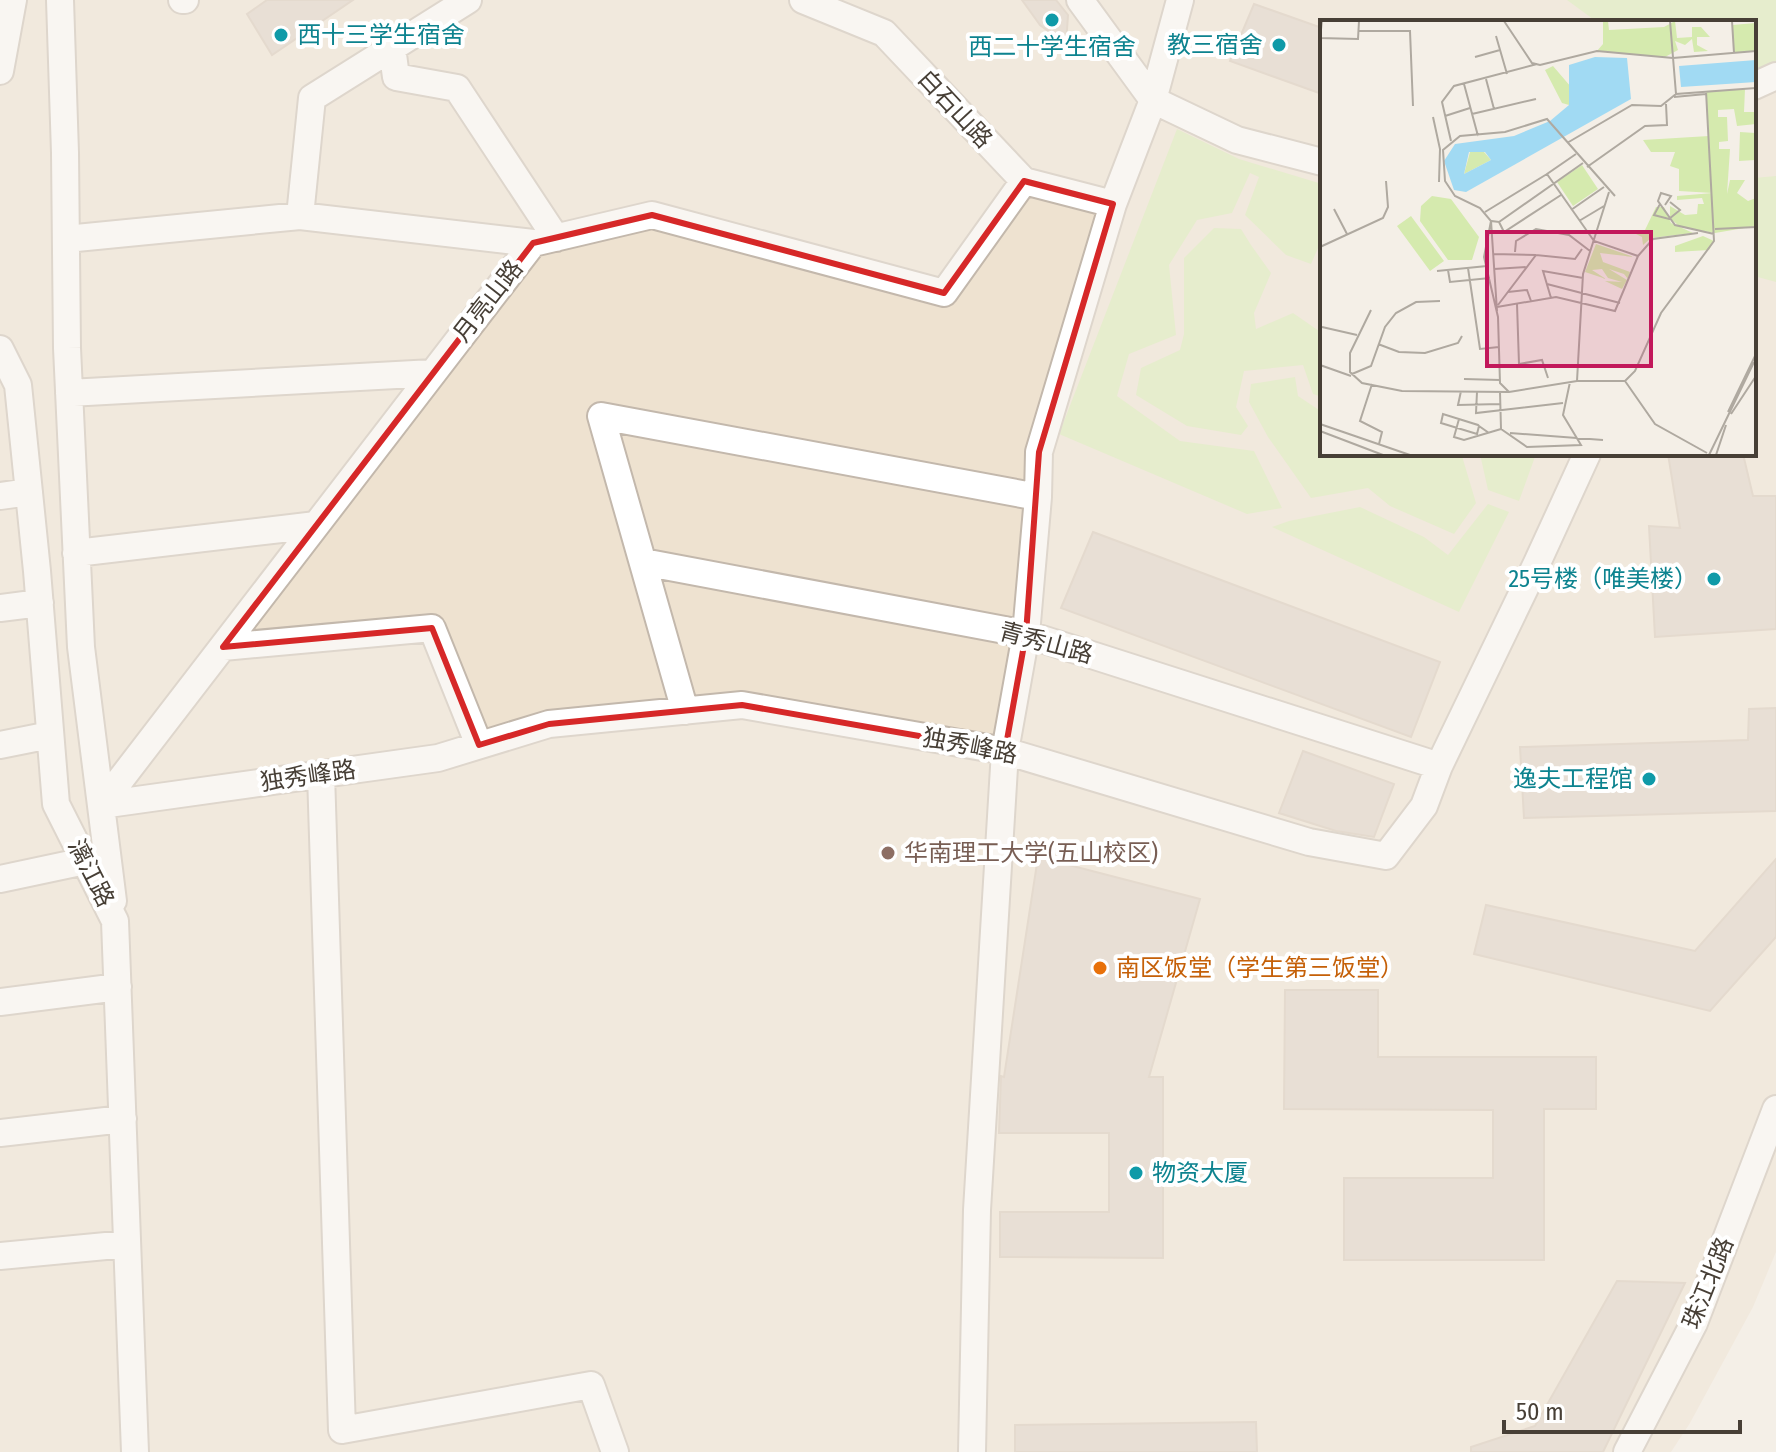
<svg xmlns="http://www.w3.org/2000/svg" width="1776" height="1452" font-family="'Fira Sans Condensed','Noto Sans SC',sans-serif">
  <rect width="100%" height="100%" fill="#f4efe7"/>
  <path fill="#eee2d0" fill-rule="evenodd" d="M 0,0 L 1776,0 L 1776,1252 L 1753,1307 L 1690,1423 L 1671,1452 L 0,1452 ZM 1322,22 L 1754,22 L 1754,454 L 1322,454 Z"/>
  <path fill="#d5eaae" d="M 1567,0 L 1776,0 L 1776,62 L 1772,63 L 1754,77 L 1754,22 L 1597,22 Z
    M 1177,129 L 1239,159 L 1322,184 L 1322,239 L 1311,264 L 1286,255 L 1245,215 L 1259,177 L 1250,173 L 1232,213 L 1197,220 L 1169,265 L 1176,335 L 1129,354 L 1117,396 L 1180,441 L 1254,451 L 1282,508 L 1247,514 L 1059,434 Z
    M 1776,176 L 1776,282 L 1754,276 L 1754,178 Z
    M 1214,228 L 1241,229 L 1251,245 L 1271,273 L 1254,313 L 1256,329 L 1293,313 L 1322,333 L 1322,397 L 1313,394 L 1303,365 L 1244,371 L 1236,407 L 1248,426 L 1241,435 L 1187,426 L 1136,395 L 1141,368 L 1180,350 L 1184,334 L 1184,258 Z
    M 1295,377 L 1298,396 L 1322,412 L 1322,454 L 1454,454 L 1462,456 L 1476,503 L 1454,534 L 1390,506 L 1368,488 L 1311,498 L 1268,437 L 1249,402 L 1251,384 Z
    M 1480,454 L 1536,454 L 1519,501 L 1488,490 Z
    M 1488,504 L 1509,512 L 1459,612 L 1272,527 L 1289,521 L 1360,507 L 1424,537 L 1448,555 Z"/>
  <path fill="#d9ccbf" stroke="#d1c0af" stroke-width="2" d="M 267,0 L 353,0 L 272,55 L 247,14 Z
    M 1022,0 L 1056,0 L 1068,15 L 1066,44 L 1040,25 Z
    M 1254,4 L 1322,28 L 1322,94 L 1230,61 Z
    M 1668,454 L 1743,454 L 1753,496 L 1776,496 L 1776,629 L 1655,637 L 1649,526 L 1680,528 Z
    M 1093,532 L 1440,662 L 1411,737 L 1061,608 Z
    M 1776,708 L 1776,811 L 1524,818 L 1520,747 L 1748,740 L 1749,709 Z
    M 1303,751 L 1394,784 L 1374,837 L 1336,831 L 1279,813 Z
    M 1038,857 L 1200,899 L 1149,1077 L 1163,1077 L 1163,1258 L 1000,1257 L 1000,1212 L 1109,1212 L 1109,1133 L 999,1133 L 1001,1076 L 1004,1077 Z
    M 1776,859 L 1776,937 L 1710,1011 L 1474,954 L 1486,905 L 1695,951 Z
    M 1285,990 L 1378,990 L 1378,1057 L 1596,1057 L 1596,1109 L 1544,1109 L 1544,1260 L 1344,1260 L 1344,1178 L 1493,1178 L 1493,1110 L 1284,1109 Z
    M 1617,1281 L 1685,1283 L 1603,1452 L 1471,1452 L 1471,1447 L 1535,1426 Z
    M 1256,1422 L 1257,1452 L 1015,1452 L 1015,1425 Z"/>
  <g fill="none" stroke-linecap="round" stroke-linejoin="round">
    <defs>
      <path id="street" d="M 60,0 L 65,153 L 67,348 L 81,647 L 113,901
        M 182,0 L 185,0
        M 803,0 L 884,33 L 1024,181 L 1113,204
        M 1080,0 L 1153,100 L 1237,140 L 1322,162
        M 392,47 L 396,77 L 457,88 L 556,238
        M 0,71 L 13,0
        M 1754,86 L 1776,76
        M 300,216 L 312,98 L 468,0
        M 66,239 L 300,216 L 533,243
        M 0,349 L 18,385 L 37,571 L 56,804 L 115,921 L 135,1452
        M 69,393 L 433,373
        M 0,496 L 29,492
        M 76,553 L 316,525
        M 643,562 L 1026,634 L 1439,766
        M 0,608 L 40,603
        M 223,647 L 432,628 L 479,745
        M 685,711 L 601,416 L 1038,497
        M 0,745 L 50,735
        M 321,774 L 342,1430 L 591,1385 L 615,1452
        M 101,805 L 438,758 L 549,724 L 742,705 L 1005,751 L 1309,842 L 1386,856 L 1424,806 L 1439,766 L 1537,563 L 1587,454
        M 101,805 L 533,243 L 652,215 L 944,293 L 1024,181
        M 0,879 L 85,861
        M 0,1002 L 118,987
        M 0,1133 L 123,1119
        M 0,1256 L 127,1244
        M 972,1452 L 977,1210 L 1005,751 L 1026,634 L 1038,497 L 1039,452 L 1113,204 L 1153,100 L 1180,0
        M 1627,1452 L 1694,1323 L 1776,1109"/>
    </defs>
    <use href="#street" stroke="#c3b8ac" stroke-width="30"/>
    <use href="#street" stroke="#fff" stroke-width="26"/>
  </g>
  <path d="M0 0H1776V1452H0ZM 1024,181 L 1113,204 L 1039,452 L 1026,634 L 1005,751 L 742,705 L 549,724 L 479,745 L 432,628 L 223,647 L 533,243 L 652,215 L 944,293 Z" fill="#f4efe7" fill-opacity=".55" fill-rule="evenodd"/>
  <path fill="none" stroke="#d62828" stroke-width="6" stroke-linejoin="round" d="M 1024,181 L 1113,204 L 1039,452 L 1026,634 L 1005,751 L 742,705 L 549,724 L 479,745 L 432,628 L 223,647 L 533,243 L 652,215 L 944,293 Z"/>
  <g fill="#0f9aa8" stroke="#fff" stroke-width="3">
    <circle cx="1052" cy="20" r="8"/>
    <circle cx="281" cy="35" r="8"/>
    <circle cx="1279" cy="45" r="8"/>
    <circle cx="1714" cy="579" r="8"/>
    <circle cx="1649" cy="779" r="8"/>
    <circle cx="1136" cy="1173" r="8"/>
  </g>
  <circle fill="#8d6e63" stroke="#fff" stroke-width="3" cx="888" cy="853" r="8"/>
  <circle fill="#e8710a" stroke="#fff" stroke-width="3" cx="1100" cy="968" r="8"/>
  <g text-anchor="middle" stroke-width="8" stroke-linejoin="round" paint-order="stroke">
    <g font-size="24" fill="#0d838f" stroke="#fff" text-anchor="end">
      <text x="297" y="43" text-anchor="start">西十三学生宿舍</text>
      <text x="1263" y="53">教三宿舍</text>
      <text x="1052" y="55" text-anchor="middle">西二十学生宿舍</text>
      <text x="1698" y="587">25号楼（唯美楼）</text>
      <text x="1633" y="787">逸夫工程馆</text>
      <text x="1152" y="1181" text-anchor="start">物资大厦</text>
    </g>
    <g font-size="24" fill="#473f36" stroke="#fff">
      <text transform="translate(955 109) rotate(47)" y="8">白石山路</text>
      <text transform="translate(488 301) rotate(-52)" y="8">月亮山路</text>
      <text transform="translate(1046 643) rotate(15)" y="8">青秀山路</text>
      <text transform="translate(970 746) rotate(11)" y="8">独秀峰路</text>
      <text transform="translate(308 776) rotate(-8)" y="8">独秀峰路</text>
      <text transform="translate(91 873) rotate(63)" y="8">漓江路</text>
      <text transform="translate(1708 1283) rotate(-68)" y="8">珠江北路</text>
    </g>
    <g font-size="24" fill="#785e54" stroke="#fff" text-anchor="start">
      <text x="904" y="861">华南理工大学(五山校区)</text>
    </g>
    <g font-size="24" fill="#c56008" stroke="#fff" text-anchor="start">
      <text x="1116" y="976">南区饭堂（学生第三饭堂）</text>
    </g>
  </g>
  <g transform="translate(1320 20)">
    <rect width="436" height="436" fill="#f4efe7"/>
    <path d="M 283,1 L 288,1 L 289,10 L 344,7 L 355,1 L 357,18 L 372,17 L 372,7 L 381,7 L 390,17 L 377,17 L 377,25 L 388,31 L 374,32 L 372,19 L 365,25 L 355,21 L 358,30 L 345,37 L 277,31 L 283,24 ZM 436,3 L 436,31 L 414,33 L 412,5 ZM 233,46 L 251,67 L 249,85 L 242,83 L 225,50 ZM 425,69 L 424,92 L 436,92 L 436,104 L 417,106 L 414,89 L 398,90 L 398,97 L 407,97 L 408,121 L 399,122 L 399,129 L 410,129 L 407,174 L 410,160 L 425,160 L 417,173 L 428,181 L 436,178 L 436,206 L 395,213 L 360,207 L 350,198 L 350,186 L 365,195 L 377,194 L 378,184 L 384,184 L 382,178 L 357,180 L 357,176 L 393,173 L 359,171 L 359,149 L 350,146 L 355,132 L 331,132 L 323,120 L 389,116 L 386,71 ZM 420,112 L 435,113 L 435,140 L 419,141 ZM 150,132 L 164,132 L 171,140 L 144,154 ZM 262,145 L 278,169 L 253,186 L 237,162 ZM 112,176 L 131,179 L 159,217 L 152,240 L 128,240 L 100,201 L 101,186 ZM 336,187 L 344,187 L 351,203 L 373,213 L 331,218 L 323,225 L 322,217 L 312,212 L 325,210 ZM 91,196 L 124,241 L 110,251 L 77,206 ZM 383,216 L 394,221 L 389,230 L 355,232 L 355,226 ZM 276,224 L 314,237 L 280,233 L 283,242 L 310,252 L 308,259 L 304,254 L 289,249 L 307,260 L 302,269 L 285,261 L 302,262 L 288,258 L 282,249 L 272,250 L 286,259 L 265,252 Z" fill="#d5eaae"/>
    <path d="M 275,37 L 307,38 L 311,79 L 146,172 L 134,170 L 124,141 L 135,124 L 194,116 L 230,101 L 249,85 L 249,45 ZM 149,132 L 165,132 L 171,140 L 144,154 ZM 436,40 L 436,62 L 361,67 L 359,46 Z" fill="#a1daf3" fill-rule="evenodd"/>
    <path fill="none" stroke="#afa9a0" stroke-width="2" d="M 2,1 L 0,18 L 38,19 L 39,1M 184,1 L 212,43 L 220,45 L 277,31 L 353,38 L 436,31M 350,1 L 356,74M 412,1 L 414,33M 39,11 L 90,11 L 93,86M 176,16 L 187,54M 155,37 L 180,30M 166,59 L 174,89M 144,64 L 158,116M 354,77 L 386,74M 152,94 L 216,79M 125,96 L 150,88M 113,97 L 120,129 L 119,162M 131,121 L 122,82 L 134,66 L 217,44M 247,123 L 312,85 L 341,86 L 356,74 L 436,68M 256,134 L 227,154 L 274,221 L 318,236 L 333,219 L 378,213M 267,147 L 325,106 L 347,105 L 346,84M 340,184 L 334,195 L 349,199 L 360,190 L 350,182M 345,185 L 351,176 L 341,173 L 338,181 L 355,205 L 394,214M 14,189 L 27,214M 251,190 L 284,167M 165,192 L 227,154M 259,201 L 284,186M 179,202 L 184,212 L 241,175M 395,209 L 436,207M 0,227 L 63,198 L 68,187 L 66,161M 195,232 L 196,221 L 216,209 L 249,215 L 270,231M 173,234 L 216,235M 148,248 L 160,329 L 179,327M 174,249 L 207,247M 128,250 L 130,262 L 170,258M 117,251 L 167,246M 227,264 L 300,283M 188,272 L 207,270 L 211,281M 0,278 L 0,320M 231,278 L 223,251 L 263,258M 197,284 L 199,344 L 222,340 L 228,358M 178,285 L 216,235 L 255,239 L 262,229M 177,287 L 236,277 L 295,291 L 318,236M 51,290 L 30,333 L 30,352 L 42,363 L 82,371 L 189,372 L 257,361 L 305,361M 177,291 L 171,201 L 179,202 L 263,143M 2,307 L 37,315M 58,324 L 79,332 L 105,333 L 138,323 L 142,316M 0,345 L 31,356M 32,354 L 51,346 L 65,307 L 76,293 L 96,282 L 120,281M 144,359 L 180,360M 257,361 L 263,254 L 289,172M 305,361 L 315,351 L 341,293 L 394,221 L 386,71M 305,361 L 335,404 L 387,433M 52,364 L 40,401 L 62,412 L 59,424M 141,371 L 138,385 L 180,384M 157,372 L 156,393 L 243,383M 180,372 L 181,409M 189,372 L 180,363 L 178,297 L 164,237 L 171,201 L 160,188 L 135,176 L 125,161 L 123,130 L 140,116 L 185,112 L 227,99 L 295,176M 408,392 L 436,334M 411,394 L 436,356M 139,399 L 134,417 L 144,420 L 181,409M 0,404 L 90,435M 159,406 L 157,414 L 121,403 L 123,394 L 158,405 L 159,406 L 169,413M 181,409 L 207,427 L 261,425 L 243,395 L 250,362M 0,411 L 63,435M 190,413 L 283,420M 389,435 L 434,342M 396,435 L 406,405"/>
    <path fill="#c2185b" fill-opacity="0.15" stroke="#c2185b" stroke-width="4" d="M 167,212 L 331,212 L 331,346 L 167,346 Z"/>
    <rect width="436" height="436" fill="none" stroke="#473f36" stroke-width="4"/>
  </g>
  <path d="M1504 1420v12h236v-12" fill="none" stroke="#473f36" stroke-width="4"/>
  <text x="1516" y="1420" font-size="24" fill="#473f36" stroke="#ffffff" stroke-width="6" paint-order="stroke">50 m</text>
</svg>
